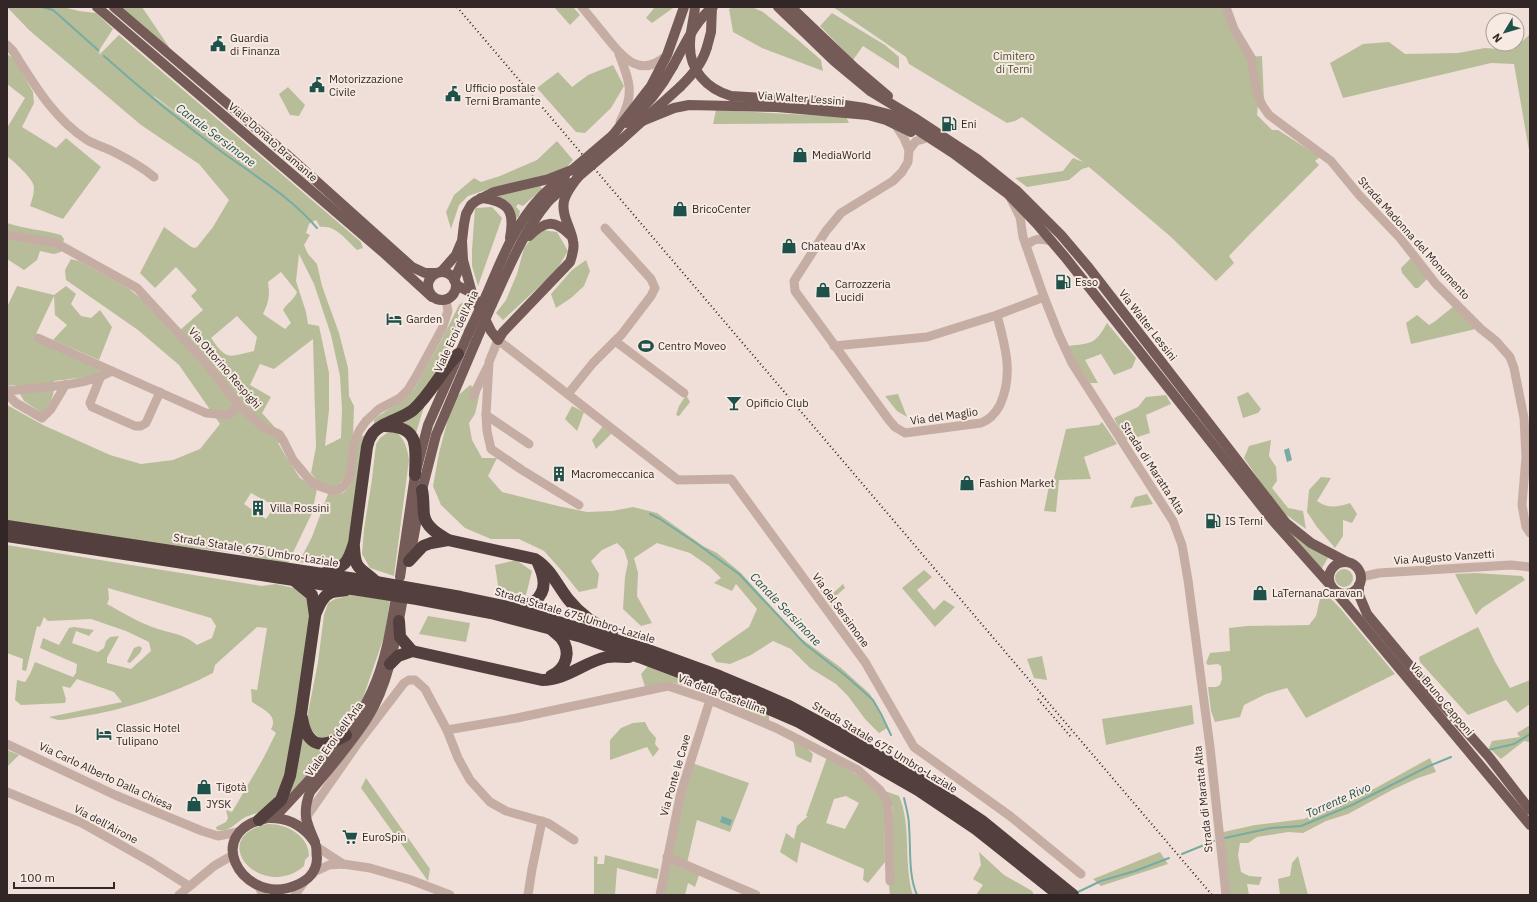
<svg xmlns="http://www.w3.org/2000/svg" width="1537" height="902" font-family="'IBM Plex Sans',sans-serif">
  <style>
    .green { fill: #b8bd99; fill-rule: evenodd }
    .water { fill: #78aba3 }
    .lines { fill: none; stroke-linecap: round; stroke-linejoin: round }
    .stream { stroke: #78aba3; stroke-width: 2 }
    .minor { stroke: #c6ada4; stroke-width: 9 }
    .major { stroke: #745b57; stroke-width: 10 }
    .highway { stroke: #533f3d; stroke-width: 12 }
    .rail { stroke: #322726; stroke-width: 2; stroke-dasharray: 1 3; stroke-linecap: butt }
    .major-bridge { stroke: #745b57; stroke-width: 10 }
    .labels { text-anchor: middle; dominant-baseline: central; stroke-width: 4; stroke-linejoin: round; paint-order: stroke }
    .poi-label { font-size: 11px; fill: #322726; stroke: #f7eae3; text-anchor: start }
    .park-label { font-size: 11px; fill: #494f2b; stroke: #f7eae3 }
    .street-label { font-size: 11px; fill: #322726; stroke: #f7eae3 }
    .water-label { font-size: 12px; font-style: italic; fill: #1e514a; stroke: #f7eae3 }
  </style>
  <rect width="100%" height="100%" fill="#efdfd8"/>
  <!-- green -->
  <g class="green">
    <path d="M7,7h56l16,4 17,2 17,16 -13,20 -1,6 20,-20 242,207 2,6 -6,2c-11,-10 -21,-25 -37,-23l-4,-7 -7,4 -3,9 4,2 -6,10 4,9 9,10 5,22 17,47 9,35 1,28 5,10 -1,32h4l8,-3 -18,114 -5,12 -14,6 -29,-5 13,-25 16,-43c13,2 16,0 24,-11l-6,-5 -6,5 -3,4 -16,-2 -10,-12 5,-26 -3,-108 -39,30 -14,-5 -10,21 21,12 -9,16 27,30h-11l10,17 12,18 17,11 -5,24 -24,50 -24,-4 -25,-6 -105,-11 -127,-21v-116l36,20 67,30 31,9 32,-4 27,-11 20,-25 -41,-59 -41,-35 -72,-50 -1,-10 6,-11 8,2 49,27 52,42 23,-20 -12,-14 6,-6 -21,-23 -21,21 -15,-15 24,-46 26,19 4,2 3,-1 16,-20 16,-27 -30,-36 -58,-39 -112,-95zM154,96l60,45 -60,-44zM299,254l15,30 17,51 9,41 2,33 -1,29 -16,8 4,-36v-37l-10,-47 -11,-2 -2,-12 -10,-31zM281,272l16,20c-3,8 -10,11 -14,18l8,13 -6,6 -22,-15c6,-13 7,-18 5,-32zM237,316l20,21 -3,14c-26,6 -27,10 -43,-13zM251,493l24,13 -9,13 -22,-15z"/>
    <polygon points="119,7 142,7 171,50"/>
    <polygon points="554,7 573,7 580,15 570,25"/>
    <polygon points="655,7 672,7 673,8 652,23 646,18"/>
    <polygon points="734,7 752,7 763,12 798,40 821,60 823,71 762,48 733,32 729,9"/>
    <polygon points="833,7 1221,7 1248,57 1262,56 1264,101 1258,103 1257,115 1272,130 1278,130 1320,157 1315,161 1319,165 1251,233 1229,256 1234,263 1216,281 1171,237 1089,167 1082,169 1069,180 1027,187 1015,178 1063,171 1073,158 1083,162 1022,117 1015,121 1007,123 909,64 906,57"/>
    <polygon points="832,13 885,45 899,57 899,69 863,46 853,60 820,26"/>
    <polygon points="1530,34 1530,156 1514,64 1491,63 1343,98 1330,63 1363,44 1389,42 1405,54 1458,53 1485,48 1513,50"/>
    <path d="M7,54l7,5 19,33 1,11 -12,24 34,21 10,-10 35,29 -38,52 -33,-13c2,-6 4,-12 4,-19 -1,-9 -20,-25 -27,-31v-28l18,-30 -18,-14z"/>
    <polygon points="613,65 624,86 611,108 585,133 576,132 537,88 558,72 572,87 588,75"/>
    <polygon points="288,87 305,105 299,116 290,115 279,94"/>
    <polygon points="716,110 846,117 849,123 713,124"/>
    <polygon points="557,141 573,160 564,170 537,180 489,189 468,196 459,205 451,229 446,212 454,195 474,178 481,182 500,176 537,160"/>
    <polygon points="540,185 542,189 523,206 518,204 516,207 520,211 519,216 515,220 502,199 498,196 498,194"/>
    <polygon points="492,207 502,218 478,286 472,266 472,250 475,208"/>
    <path d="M7,223c18,6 36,7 54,12l3,4 -3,13 -7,2 -14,-3 -3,9 -13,10 -17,-11z"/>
    <polygon points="542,230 557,232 568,251 556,271 503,320 496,313 506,300 517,274 524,248 531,239"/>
    <polygon points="1411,258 1428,278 1418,288 1415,288 1402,273 1401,268"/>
    <polygon points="586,260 590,271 584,286 571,298 556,308 551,294 572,270"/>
    <path d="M17,286l37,9 12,-9 10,8 -5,10 10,12 10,2 9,-8 12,17 -13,33 -46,-20 14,-15 -12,-10 -1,-19 -19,40 68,34 -1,2 -17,5 -31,4c1,14 -3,22 -12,32l-18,-12 -9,-16 -8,1v-79z"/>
    <polygon points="463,302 472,307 459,336 433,380 418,402 374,424 374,420 377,417 401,401 414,389 442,339 459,305"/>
    <polygon points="1454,306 1476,329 1411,344 1406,323 1417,315 1429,325 1434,322"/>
    <path d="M1107,323l29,35 -4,10 -18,7 -13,-21 -16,6 13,23h-8l-17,-25 -5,-12c23,-3 27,-1 39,-23z"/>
    <polygon points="470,385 480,392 475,414 469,423 472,440 482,458 497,458 488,476 502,492 558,506 587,512 612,511 633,507 657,513 703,546 717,553 741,573 799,637 840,667 870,694 887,728 879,733 865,719 848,696 836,684 810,668 791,649 773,641 751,655 730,664 716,662 711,654 723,645 749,627 757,609 736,584 732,591 714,583 721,578 710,567 690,553 657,543 634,558 638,573 637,596 652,623 641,626 623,609 625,577 628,562 624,550 617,543 602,550 591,561 599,574 597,588 579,592 562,571 544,551 519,539 491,539 465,528 441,505 433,486 439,453 453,400"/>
    <polygon points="1248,392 1261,409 1258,413 1243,418 1237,397"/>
    <polygon points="898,394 907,417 897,411 885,396"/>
    <polygon points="686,395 690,402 679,416 676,415 679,406"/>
    <polygon points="1166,395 1171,404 1146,415 1150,433 1125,441 1114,418 1138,407 1146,397"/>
    <polygon points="425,404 415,436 411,427 402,422"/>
    <polygon points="572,406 584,412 577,431 565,419"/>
    <polygon points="1102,422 1117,444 1084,457 1091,479 1059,480 1056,512 1044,511 1049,486 1053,482 1066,429 1099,425"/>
    <polygon points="603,426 612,433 596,449 592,440"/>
    <path d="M395,431c10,8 12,17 14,29l-15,116 -24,-8 -8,-14 2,-25 8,-50 4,-35 4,-6 7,-5z"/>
    <polygon points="1271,440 1269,456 1276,467 1277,481 1272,488 1288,508 1303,511 1306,529 1285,514 1261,483 1244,458 1249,446"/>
    <path d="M1321,477l10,1 -14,23c11,8 21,6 33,2l7,11 -5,9 -9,-3v16l-8,12 -18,-21 -10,-15 2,-22z"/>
    <polygon points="1147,494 1153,504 1130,508 1135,497"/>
    <polygon points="1293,533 1328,558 1322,568 1321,569 1292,535"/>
    <path d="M7,545l255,41 14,-2 22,5 9,8 3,7 -1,16 -20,141c-4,20 -10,38 -28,50 -5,3 -12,4 -17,7 -10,6 -14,14 -27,12l-1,-3 10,-5 2,-4 -2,-8 6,2 31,-53 13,-26 -5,-4c8,-14 -9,-20 -19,-27l-1,-13 6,1 10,-62 -10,-1 -42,38 -2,8c-41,21 -88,37 -134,44 -7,1 -15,3 -21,3 -3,-1 -7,-2 -9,-3l73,-15 -8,-10 -37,-13 -7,9 -8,-2 4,13 -1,4 -44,2 -6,-5 2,-20 8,2 5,-8 5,-12 38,15 3,-4 1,-9 -37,-16 3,-10 16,7 10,-17 5,-1 20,3 -5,6 -13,-5 -4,12 26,9 6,-4 2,-7 4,-4 9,-1 -12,22v5l24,6 20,-18 -2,-9 -23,-11 -35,-12 -43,2 -4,-4 -4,10 -3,-1 -11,45 -4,-1 1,-11 -16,-6zM108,588l103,30 5,8 -4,12 -15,7c-14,-12 -29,-12 -45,-18 -16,-6 -30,-15 -45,-23l2,-5z"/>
    <polygon points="516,560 532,571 526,595 499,592 495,565"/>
    <circle cx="1344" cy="578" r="9"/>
    <polygon points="924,570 932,577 917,590 934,610 944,600 955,607 935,627 902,588"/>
    <polygon points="1476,573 1522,576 1525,580 1482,608 1476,615 1455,574"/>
    <polygon points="843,584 845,588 838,594 834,610 819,589 832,594"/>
    <polygon points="1322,590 1340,608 1395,674 1306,718 1287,688 1266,694 1244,705 1240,717 1215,722 1211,711 1208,687 1216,687 1220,685 1222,679 1221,666 1218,664 1208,665 1206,663 1210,653 1230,651 1229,628 1247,626 1309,625 1316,616"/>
    <polygon points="351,595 390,600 385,634 363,698 345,728 335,736 324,739 317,736 309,728 307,718 318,662 324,615 328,603 335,599"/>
    <polygon points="428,616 470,623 466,642 419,634"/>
    <polygon points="1478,627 1495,662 1510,688 1530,680 1530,704 1517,713 1506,700 1468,715 1420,662 1419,657"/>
    <polygon points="139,646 142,648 140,653 130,663 127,662 134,648"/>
    <polygon points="1042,656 1047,680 1034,678 1027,659"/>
    <polygon points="648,666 676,675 769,713 769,723 743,712 738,704 709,692 673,683 646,690 641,674"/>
    <polygon points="1192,705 1194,724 1106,745 1102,719"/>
    <polygon points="645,722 649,730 656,738 655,744 659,749 653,757 647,747 610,760 610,740 621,728 633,723"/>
    <polygon points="1530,725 1530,742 1524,741 1501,759 1489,748 1492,741 1520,737 1517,733"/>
    <path d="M302,734c6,13 14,15 28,15l-42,48z"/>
    <polygon points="793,740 800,742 813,754 811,763 796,756"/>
    <polygon points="7,750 19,755 7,767"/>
    <path d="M827,757l32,19 20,16 5,11 1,59 -17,21 -5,-3 1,-11 -63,-27 -4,21 -17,-11 6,-19 8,6 3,-13 11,-10h-2zM846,796l13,7 -14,26 -19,-6 8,-24z"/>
    <polygon points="1430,758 1436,772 1418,778 1392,790 1348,814 1326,821 1303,833 1288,832 1257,837 1248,843 1240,843 1238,855 1241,872 1249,876 1262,877 1259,885 1247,884 1249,895 1226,895 1219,833 1255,825 1304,819 1372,790"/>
    <polygon points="692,763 749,783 730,832 697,820 687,863 669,855"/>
    <polygon points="366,778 430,869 428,881 361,788"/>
    <path d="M885,791l14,5c13,30 4,67 14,99h-23l-1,-9 4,-4 -1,-60 1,-15z"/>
    <path d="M267,824c18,-1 42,11 42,32l-4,4 -1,6c-41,36 -100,-27 -37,-42z"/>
    <polygon points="979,852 1004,875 1032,891 1034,895 976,895 983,885 973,879 981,865"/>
    <polygon points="1160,852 1168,864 1101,886 1093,879"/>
    <polygon points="605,855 659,869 657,879 617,868 615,895 594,895 594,856 598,857 597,864 604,864"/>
    <polygon points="1298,856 1308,895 1280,895 1278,879 1290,876 1292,863"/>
    <polygon points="670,863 699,875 695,887 688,883 685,895 663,895"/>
  </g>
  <!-- water -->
  <g class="water">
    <polygon points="1289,448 1292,460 1287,462 1284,450"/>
    <polygon points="722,816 732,820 730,826 720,822"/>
  </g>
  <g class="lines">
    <!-- stream -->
    <g class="stream">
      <polyline points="42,7 53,10 98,50"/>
      <path d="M104,56c38,34 77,66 118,96 33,24 69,45 95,76"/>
      <polyline points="650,514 660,519 696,543 739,574 805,644 846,676 873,700 881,714 891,735"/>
      <polyline points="1488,750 1514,744 1530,734"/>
      <path d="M904,798c2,9 5,18 5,28 2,23 -1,48 8,69"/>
      <polyline points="1225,838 1271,828 1301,826 1352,805 1429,766 1451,757"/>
      <polyline points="1182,854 1214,841"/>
      <polyline points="1078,892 1101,881 1135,871 1169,858"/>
    </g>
    <!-- minor -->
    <g class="minor">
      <path d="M582,7c8,10 17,21 26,32 16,20 33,39 58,17"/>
      <polyline points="1226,7 1234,29 1252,59 1252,66 1257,93 1262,105 1269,115 1331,161 1359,195 1400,238 1436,284 1481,329 1496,341 1510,357 1514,368 1524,418 1526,457 1522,505 1526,527 1530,533"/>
      <path d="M7,45l6,6c21,33 41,68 74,89 7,4 16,7 23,10 16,8 31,16 44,27"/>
      <path d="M619,54c11,29 16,39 1,68"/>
      <polyline points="895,124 904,138 909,150"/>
      <path d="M924,139l-8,2 -7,9 -1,12 -6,10 -9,9 -52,32 -15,18 -32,50 1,10 94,129 6,7 10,6 76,-10c9,-3 14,-9 19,-18 14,-31 5,-59 -3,-90"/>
      <polyline points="1011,199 1020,217 1023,237 1044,297 1059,335 1072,363 1173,521 1182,545 1188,580 1210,747 1226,895"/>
      <polyline points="7,235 56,243 137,288 205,362 239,405 263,427 279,434 283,440 293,460 308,478 316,485 333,491 338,490 344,486 348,481 350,475 354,444 359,431 366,421 379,409 400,398 408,390 417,375 442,329 448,311 446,300"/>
      <path d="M1026,246c8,-8 14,-8 25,-5"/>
      <polyline points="38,338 206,413 229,415 239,405"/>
      <polyline points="615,341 684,393"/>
      <polyline points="834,346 927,337 997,315 1044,297"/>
      <polyline points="100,378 90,403 92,407 135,426 141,426 146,423 160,392"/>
      <path d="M7,391c33,-4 76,-4 105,-20"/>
      <polyline points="7,394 16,403 42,418 51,409 66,384"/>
      <polyline points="568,394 593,363 622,334 651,296 655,288 651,279 605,228"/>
      <polyline points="473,396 487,368"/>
      <polyline points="486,415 487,431 491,449 522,470 579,505"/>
      <polyline points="529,444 486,415 489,362 498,340 678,480 731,479 865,662 914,747 1010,816 1081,874"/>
      <polyline points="1361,577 1379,573 1511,565 1530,567"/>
      <polyline points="447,730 517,718 668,686 710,700 776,728 858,770 880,790 888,803 890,881"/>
      <polyline points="7,744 115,795 202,831 218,836 238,832"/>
      <polyline points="7,792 82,823 151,862 189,886"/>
      <polyline points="305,819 358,743 404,683 409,680 415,680 425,689 447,730 458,758 470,780 490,802 506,811 548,823 574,840"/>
      <polyline points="317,847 343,864"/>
      <polyline points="667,857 756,895"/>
      <polyline points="312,873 329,865 343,864 370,868 411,880 450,895"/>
      <polyline points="258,885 263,895"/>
      <polyline points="179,895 214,866 233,855"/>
      <polyline points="295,895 304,882"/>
      <polyline points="528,895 532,869 542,821"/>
      <polyline points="660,895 681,792 710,700"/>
    </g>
    <!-- major -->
    <g class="major">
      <polyline points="97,7 385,254 432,297"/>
      <polyline points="114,7 285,153 412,267 425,273 435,273"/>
      <path d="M695,7c-1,12 -5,25 -5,37 -1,26 17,45 41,52l86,5 48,7 31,8 57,37 55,41 28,29 29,34 209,265 57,64"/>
      <polyline points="778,7 834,61 870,91 913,117 977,159 1017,191 1061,235 1089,268 1286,523 1311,543 1347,562"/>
      <polyline points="791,7 855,68 888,96"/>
      <polyline points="707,47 711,32 712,7"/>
      <polyline points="642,121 674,108 689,105 777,107 868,115 886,120 911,132"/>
      <path d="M627,123c20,-17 34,-35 46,-57"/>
      <polyline points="613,135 651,86 667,55 684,7"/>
      <polyline points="619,142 680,87"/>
      <path d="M481,198c28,3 34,13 29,40"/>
      <path d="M529,236c16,-15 25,-17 41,-1"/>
      <polyline points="463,260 472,293"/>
      <circle cx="442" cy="286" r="14"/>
      <polyline points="441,272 456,255 461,243"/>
      <polyline points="454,280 463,260 462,241 464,224 466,214 471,205 476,201 494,192 549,179 572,170"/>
      <path d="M456,285l16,8 19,38 7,9 5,-8 67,-70c2,-6 5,-14 3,-21 -2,-13 -12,-26 -9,-40 2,-9 9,-17 14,-24"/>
      <path d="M486,296c14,-33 28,-70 53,-97 8,-9 17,-16 26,-23"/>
      <path d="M492,304c16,-34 31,-72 55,-101 6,-7 16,-14 24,-20"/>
      <polyline points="410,558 422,490 436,435 476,341"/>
      <circle cx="1345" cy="578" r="16"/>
      <polyline points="400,577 415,475 428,425 469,332"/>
      <polyline points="1359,585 1359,595 1367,614 1435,696 1489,757 1530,810"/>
      <polyline points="1334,590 1530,825"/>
      <path d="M267,818c17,-1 31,4 43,18 2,3 5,5 6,10 1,4 0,8 1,12 0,17 -14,26 -29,30 -47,12 -86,-56 -21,-70z"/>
      <path d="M274,818c36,-39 76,-78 98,-127 13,-28 18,-58 23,-88"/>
      <path d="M315,842c-9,-20 -13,-29 -5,-50 19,-23 42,-49 58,-75 21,-34 27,-75 34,-114"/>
    </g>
    <!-- highway -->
    <g class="highway">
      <path d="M384,426c36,0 32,20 31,49"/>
      <path d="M422,490c2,9 1,17 2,25 2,12 14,19 24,25"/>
      <polyline points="7,526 376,582 461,597 513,608 645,649 719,676 755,691 789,706 845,736 921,780 982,821 1073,895"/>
      <polyline points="7,536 417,599 491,613 582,637 639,657 713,685 799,722 918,790 976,829 1059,895"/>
      <path d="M354,547c1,24 6,20 21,34"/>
      <path d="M409,561l14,-15 8,-3 17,-3 87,19c16,10 22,26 33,40 12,15 27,26 44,33"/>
      <path d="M325,573c20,-6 23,-10 29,-30l13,-96c1,-5 3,-10 6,-14 9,-11 29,-14 40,-23 18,-16 28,-39 45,-56"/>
      <path d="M513,608c7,-2 17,-3 22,-7 13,-11 9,-25 3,-38"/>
      <path d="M315,615c4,-9 7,-19 17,-23 5,-1 9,-1 14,-2"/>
      <polyline points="399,621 400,637 412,651"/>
      <path d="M551,629c3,3 7,6 10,9 11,14 5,31 -10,38"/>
      <path d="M390,664l8,-8 14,-5 130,29c24,0 42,-18 65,-23 7,-1 15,0 22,0"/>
      <path d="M302,718c5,30 21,31 44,17"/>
      <polyline points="259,820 281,800 290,776 301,714 315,616 312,595 295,581"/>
    </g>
    <!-- rail -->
    <g class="rail">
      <polyline points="457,7 1212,895"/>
      <polyline points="1038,699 1071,737"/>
    </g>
    <!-- major-bridge -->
    <g class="major-bridge">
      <path d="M673,66c11,-20 22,-45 40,-59"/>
      <path d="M680,87c12,-12 22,-23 27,-40"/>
      <polyline points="572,170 613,135"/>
      <polyline points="578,177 619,142"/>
      <polyline points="469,332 486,296"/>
      <polyline points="476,341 492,304"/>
    </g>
  </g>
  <!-- icons -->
  <defs>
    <symbol id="civic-bare" viewBox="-9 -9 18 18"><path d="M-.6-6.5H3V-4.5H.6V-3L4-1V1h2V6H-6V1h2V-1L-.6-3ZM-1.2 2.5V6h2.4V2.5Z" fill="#1e514a" stroke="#f7eae3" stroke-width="2.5" paint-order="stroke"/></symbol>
    <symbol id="fuel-bare" viewBox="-9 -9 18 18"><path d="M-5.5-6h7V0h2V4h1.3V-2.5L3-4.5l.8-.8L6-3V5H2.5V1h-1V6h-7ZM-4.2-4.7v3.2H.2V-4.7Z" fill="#1e514a" stroke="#f7eae3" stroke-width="2.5" paint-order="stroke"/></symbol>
    <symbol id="shop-bare" viewBox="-9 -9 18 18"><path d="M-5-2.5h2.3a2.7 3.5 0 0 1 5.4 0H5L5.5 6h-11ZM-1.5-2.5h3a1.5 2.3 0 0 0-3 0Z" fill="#1e514a" stroke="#f7eae3" stroke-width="2.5" paint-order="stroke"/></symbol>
    <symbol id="hotel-bare" viewBox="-9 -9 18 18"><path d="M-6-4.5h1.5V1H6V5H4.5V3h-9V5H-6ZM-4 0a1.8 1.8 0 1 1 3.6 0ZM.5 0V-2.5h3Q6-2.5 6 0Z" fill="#1e514a" stroke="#f7eae3" stroke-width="2.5" paint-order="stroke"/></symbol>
    <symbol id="stadium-bare" viewBox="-9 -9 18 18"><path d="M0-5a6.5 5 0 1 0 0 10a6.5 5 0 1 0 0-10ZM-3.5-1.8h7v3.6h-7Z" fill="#1e514a" stroke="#f7eae3" stroke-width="2.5" paint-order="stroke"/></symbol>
    <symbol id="bar-bare" viewBox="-9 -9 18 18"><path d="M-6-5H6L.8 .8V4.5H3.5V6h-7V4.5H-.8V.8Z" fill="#1e514a" stroke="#f7eae3" stroke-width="2.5" paint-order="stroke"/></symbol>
    <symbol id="building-bare" viewBox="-9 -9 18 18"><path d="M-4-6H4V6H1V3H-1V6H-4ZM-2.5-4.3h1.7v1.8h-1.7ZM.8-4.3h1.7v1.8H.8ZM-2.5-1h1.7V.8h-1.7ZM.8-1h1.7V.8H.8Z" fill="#1e514a" stroke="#f7eae3" stroke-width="2.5" paint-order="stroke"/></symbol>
    <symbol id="supermarket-bare" viewBox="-9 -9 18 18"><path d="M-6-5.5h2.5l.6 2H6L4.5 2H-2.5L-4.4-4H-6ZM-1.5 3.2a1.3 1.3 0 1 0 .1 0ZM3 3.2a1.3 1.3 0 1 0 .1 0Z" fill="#1e514a" stroke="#f7eae3" stroke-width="2.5" paint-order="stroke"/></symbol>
  </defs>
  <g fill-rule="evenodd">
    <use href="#civic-bare" x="207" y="33" width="22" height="22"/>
    <use href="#civic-bare" x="306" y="74" width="22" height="22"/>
    <use href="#civic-bare" x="442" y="83" width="22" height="22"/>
    <use href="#fuel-bare" x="938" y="113" width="22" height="22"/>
    <use href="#shop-bare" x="789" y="144" width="22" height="22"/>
    <use href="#shop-bare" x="669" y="198" width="22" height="22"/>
    <use href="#shop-bare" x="778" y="235" width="22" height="22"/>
    <use href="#fuel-bare" x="1052" y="271" width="22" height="22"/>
    <use href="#shop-bare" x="812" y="279" width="22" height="22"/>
    <use href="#hotel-bare" x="383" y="308" width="22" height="22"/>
    <use href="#stadium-bare" x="635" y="335" width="22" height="22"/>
    <use href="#bar-bare" x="723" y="392" width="22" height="22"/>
    <use href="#building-bare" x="548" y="463" width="22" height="22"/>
    <use href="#shop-bare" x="956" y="472" width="22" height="22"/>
    <use href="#building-bare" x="247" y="497" width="22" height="22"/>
    <use href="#fuel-bare" x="1202" y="510" width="22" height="22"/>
    <use href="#shop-bare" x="1249" y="582" width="22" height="22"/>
    <use href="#hotel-bare" x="93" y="723" width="22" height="22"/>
    <use href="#shop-bare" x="193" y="776" width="22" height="22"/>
    <use href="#shop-bare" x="183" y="793" width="22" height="22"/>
    <use href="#supermarket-bare" x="339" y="826" width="22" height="22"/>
  </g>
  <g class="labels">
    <!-- poi labels -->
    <g class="poi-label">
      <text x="230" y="38">Guardia<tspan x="230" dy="13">di Finanza</tspan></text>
      <text x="329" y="79">Motorizzazione<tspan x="329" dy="13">Civile</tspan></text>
      <text x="465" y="88">Ufficio postale<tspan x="465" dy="13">Terni Bramante</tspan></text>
      <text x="961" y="124">Eni</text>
      <text x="812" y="155">MediaWorld</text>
      <text x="692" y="209">BricoCenter</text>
      <text x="801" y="246">Chateau d'Ax</text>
      <text x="1075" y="282">Esso</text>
      <text x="835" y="284">Carrozzeria<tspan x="835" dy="13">Lucidi</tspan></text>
      <text x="406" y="319">Garden</text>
      <text x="658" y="346">Centro Moveo</text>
      <text x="746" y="403">Opificio Club</text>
      <text x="571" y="474">Macromeccanica</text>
      <text x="979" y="483">Fashion Market</text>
      <text x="270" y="508">Villa Rossini</text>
      <text x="1225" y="521">IS Terni</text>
      <text x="1272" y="593">LaTernanaCaravan</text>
      <text x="116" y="728">Classic Hotel<tspan x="116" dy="13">Tulipano</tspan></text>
      <text x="216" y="787">Tigotà</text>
      <text x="206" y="804">JYSK</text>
      <text x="362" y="837">EuroSpin</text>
    </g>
    <!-- park labels -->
    <g class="park-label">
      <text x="1014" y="56">Cimitero<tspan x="1014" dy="13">di Terni</tspan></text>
    </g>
    <!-- street labels -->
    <g class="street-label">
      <text transform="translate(801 98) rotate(4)">Via Walter Lessini</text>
      <text transform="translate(273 142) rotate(41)">Viale Donato Bramante</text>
      <text transform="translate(1414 238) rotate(48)">Strada Madonna del Monumento</text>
      <text transform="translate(1148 325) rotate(52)">Via Walter Lessini</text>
      <text transform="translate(456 331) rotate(-65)">Viale Eroi dell'Aria</text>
      <text transform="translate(225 368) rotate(49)">Via Ottorino Respighi</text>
      <text transform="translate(944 416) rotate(-8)">Via del Maglio</text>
      <text transform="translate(1153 468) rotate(57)">Strada di Maratta Alta</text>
      <text transform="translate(256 550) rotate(9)">Strada Statale 675 Umbro-Laziale</text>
      <text transform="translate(1444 557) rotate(-4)">Via Augusto Vanzetti</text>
      <text transform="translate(841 610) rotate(54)">Via del Sersimone</text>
      <text transform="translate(575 615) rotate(17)">Strada Statale 675 Umbro-Laziale</text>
      <text transform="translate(722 694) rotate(21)">Via della Castellina</text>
      <text transform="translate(1442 699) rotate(50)">Via Bruno Capponi</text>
      <text transform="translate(334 739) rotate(-54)">Viale Eroi dell'Aria</text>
      <text transform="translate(885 747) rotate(31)">Strada Statale 675 Umbro-Laziale</text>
      <text transform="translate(675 775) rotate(-74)">Via Ponte le Cave</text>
      <text transform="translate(106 776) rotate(25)">Via Carlo Alberto Dalla Chiesa</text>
      <text transform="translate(1203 799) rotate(-96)">Strada di Maratta Alta</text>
      <text transform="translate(106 824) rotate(28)">Via dell'Airone</text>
    </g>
    <!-- water labels -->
    <g class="water-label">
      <text transform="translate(216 135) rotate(37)">Canale Sersimone</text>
      <text transform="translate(786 609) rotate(46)">Canale Sersimone</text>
      <text transform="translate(1338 800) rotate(-24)">Torrente Rivo</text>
    </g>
  </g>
  <!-- border -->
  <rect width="1537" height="902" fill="none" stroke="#322726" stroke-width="16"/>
  <!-- north arrow -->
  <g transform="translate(1505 32) rotate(232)"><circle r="19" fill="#f7eae3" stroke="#a89c97"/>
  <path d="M0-3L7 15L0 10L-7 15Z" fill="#1e514a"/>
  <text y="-6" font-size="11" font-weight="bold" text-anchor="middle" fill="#322726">N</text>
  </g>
  <!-- scale -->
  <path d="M14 882v6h100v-6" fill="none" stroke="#322726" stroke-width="2"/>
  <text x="20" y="882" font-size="12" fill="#322726" stroke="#f7eae3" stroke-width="3" paint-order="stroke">100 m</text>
</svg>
